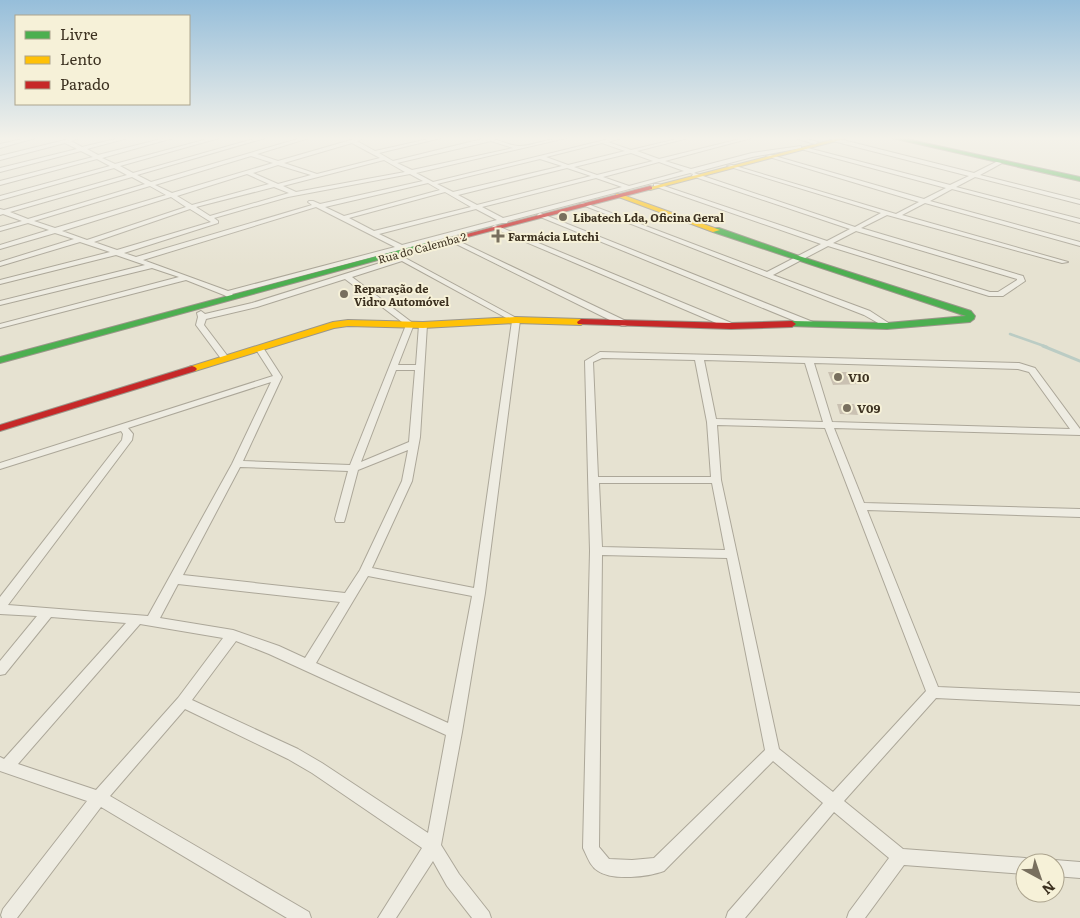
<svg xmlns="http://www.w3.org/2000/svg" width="1080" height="918" font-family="Literata,serif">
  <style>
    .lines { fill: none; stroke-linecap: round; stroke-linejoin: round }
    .stream-far1 { stroke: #bbccc4; stroke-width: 2.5 }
    .stream { stroke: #bbccc4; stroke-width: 3 }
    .building { fill: #cac1b2 }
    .street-casing { stroke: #aca799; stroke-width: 2 }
    .fast-casing { stroke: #9b968a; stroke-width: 2 }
    .slow-casing { stroke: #9b968a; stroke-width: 2 }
    .jam-casing { stroke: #9b968a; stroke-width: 2 }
    .street { fill: #eeece2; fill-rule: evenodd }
    .fast { fill: #4caf50; fill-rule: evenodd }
    .slow { fill: #ffc107; fill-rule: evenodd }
    .jam { fill: #c62828; fill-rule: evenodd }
    .poi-dot { fill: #786f5e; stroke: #f6f1d8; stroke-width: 2 }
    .labels { text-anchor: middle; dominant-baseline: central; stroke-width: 4; stroke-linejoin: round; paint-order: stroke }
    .far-poi-label { font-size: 11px; font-weight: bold; fill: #3c3120; stroke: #f6f1d8; text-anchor: start }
    .far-street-label { font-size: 11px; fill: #3c3120; stroke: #f6f1d8 }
    .poi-label { font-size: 12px; font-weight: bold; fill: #3c3120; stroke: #f6f1d8; text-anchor: start }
  </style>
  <rect width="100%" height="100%" fill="#e6e2d1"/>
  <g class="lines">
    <!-- stream-far1 -->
    <polyline class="stream-far1" points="1010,334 1047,347"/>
    <!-- stream -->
    <polyline class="stream" points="1043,346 1080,361"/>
  </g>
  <!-- building -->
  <g class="building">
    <polygon points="828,372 867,372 871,381 860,381 862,384 833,385"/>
    <polygon points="837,404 854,404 858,415 840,414"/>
  </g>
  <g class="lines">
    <defs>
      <g id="street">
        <polygon points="27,138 35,138 0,148 0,144"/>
        <path d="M73,138h7l-9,3 11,6 38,-9h8l-41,11 11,6 67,-17h8l-71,20 13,6 96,-26h8l-99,28 13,7 124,-35h8l-128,37 14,7 150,-44h8l-52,16 21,7 80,-23h6l-7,3 18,10 58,-13h8l-62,15 14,8 93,-23c12,0 24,9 35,8 15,-1 30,-9 45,-8l-150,35 17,9 180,-44h8l-13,4 23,8 50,-12h7l-51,13 22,8 85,-21h7l-86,23 26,8 61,-16 49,-7v2l-49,9 -56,15 -2,1 161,54 26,-14 -154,-47 5,-1 164,49 23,-12 -153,-46 5,-1 153,44 22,-11 -145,-39 3,-2 146,38 19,-9 -136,-35 -1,-1 3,-2 139,35 24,-12h4v2l-22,12 100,25v4l-105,-27 -19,10 124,32v4l-128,-34 -22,12 150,41v4l-155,-43 -23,12 166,47 -6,1 -175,-48 -26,13 162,48 2,5 -22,15h-14l-161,-50 -55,29 97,36 20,13v4h-3l-23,-13 -284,-111 5,-1 182,69 54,-28 -167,-58v-2h4l169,57 23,-12 -158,-53 1,-2 -3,-1 -182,48 -1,2h-5l-270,71 3,3 -4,2 -7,-4 -38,-15 -186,48v-4l179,-47 -27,-9 -152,37v-4l145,-36 -29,-10 -116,29v-4l110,-28 -30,-10 -80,24v-4l74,-23 -19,-6 -55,16v-4l49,-15 -21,-7 -28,8v-4l22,-6 -19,-7 -3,1v-6l4,1 123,-35 -13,-7 -114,32v-4l110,-30 -13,-7 -97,26v-4l93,-24 -12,-6 -81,21v-4l77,-19 -12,-6 -65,17v-4zM491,141l22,7 -101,22 -15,-7zM352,143l28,15 -63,16 -33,-11zM602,143l23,8 -57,14 -22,-8zM631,153l22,8 -56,14 -23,-8zM251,156l22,7 -101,30 -17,-8zM540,159l22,7 -109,26 -16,-8zM384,160l21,12 -109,20 -13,-6zM659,162l25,9 -55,15 -26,-9zM278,165l33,10 -33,9 -25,-11zM567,168l24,8 -114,29 -19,-10zM247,174l22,10 -77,21 -15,-9zM410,174l13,7 -103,23 -7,-3h-4l-1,1 4,3 -176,52 -12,-4 94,-30v-2l-4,-3 74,-21zM132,177l13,7 -117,35 -18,-7zM596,178l26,9 -119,31 -21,-11zM428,183l12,7 -96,26 -19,-9zM150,186l16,9 -111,33 -21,-7zM274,187l15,6 -79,23 -14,-9zM445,192l26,15 -97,24 -25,-13zM171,197l15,10 -99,33 -25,-9zM316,207l79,40 -167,44 -85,-31zM190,209l21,13 -94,28 -23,-8zM476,209l21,11 -95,25 -23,-11zM856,231l161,48v1l-19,12h-8l-157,-49z"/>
        <polygon points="795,138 803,138 818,142 815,144"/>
        <polygon points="540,213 813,322 814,324 810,326 807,326 538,216 537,215"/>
        <polygon points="495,225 734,324 735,326 734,328 728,328 493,228 492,227"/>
        <polygon points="450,237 628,322 629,324 625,326 622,326 448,240 448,238"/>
        <path d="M394,252l126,68 -35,273 -23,139 -21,113 18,29 30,38 2,6h-19l-25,-32 -14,-25 -37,57h-18l44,-70 -110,-75 -24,-14 -103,-50 -75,87 199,116 2,6h-24l-186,-111 -84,111h-15l-1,-3 2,-6 84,-108 -87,-30v-14l4,2 122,-136 -75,-6 -46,57 -5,1v-14l37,-45 -37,-2v-17l122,-157 1,-6 -2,-3 -121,38v-6l273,-87 -18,-28 4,-2h3l20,31 -39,84 107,4 56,-140 -61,-46 -88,28 -51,12 -2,6 25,33 -4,3 -3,-1 -26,-35 2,-8 -1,-4 4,-2 4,3 47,-11 144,-45 -5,-4zM402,261l110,60 -38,267 -102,-20 40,-87 8,-44 7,-112 -4,-2 -4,2 -3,40h-18l16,-41 -62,-47zM396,370h19l-6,72 -48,20zM271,382l-39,82 -84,152 -140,-11 124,-165 1,-6 -5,-6zM408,450l-6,31 -42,89 -15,23 -162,-18 57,-108 108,4 -13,48 1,3h8l1,-3 13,-49zM368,576l104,20 -24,127 -132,-60zM178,584l162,18 -35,56 -26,-12 -46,-16 -73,-12zM140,624l83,14 -45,60 -82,92 -78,-26zM236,641l33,13 177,81 -18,98 -106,-70 -24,-14 -106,-49z"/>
        <path d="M600,352l419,11 16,5 45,61v6l-246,-7 30,75 216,6v8l-213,-7 71,177 142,6v12l-144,-7 -92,103 59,48 122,9 6,2 1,3h-7v11l-121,-9 -39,53h-18l2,-6 40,-54 -55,-46 -89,106h-19l2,-6 95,-109 -50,-42 -109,110c-16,6 -52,10 -66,0 -8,-5 -11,-15 -15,-23l7,-297 -5,-190zM602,358l93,2 12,62 4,55h-113l-5,-115zM704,360l101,3 18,59 -107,-3zM814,363l204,6 11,3 41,57 -238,-7zM717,425l108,3 101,263 -93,101 -54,-43 -58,-269zM599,483h113l13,67 -123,-3zM602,555l125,3 38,192 -111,108 -22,2 -23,-1 -10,-12z"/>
        <polygon points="1055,860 1080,862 1080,878 1055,876 1055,863 1049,863"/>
      </g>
      <g id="fast">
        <polygon points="892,138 902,138 1080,177 1080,181"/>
        <polygon points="713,228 719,228 802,257 971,311 975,316 974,319 970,322 887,329 789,326 789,322 792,321 887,323 966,316 713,232"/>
        <polygon points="426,243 433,245 0,363 0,357"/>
      </g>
      <g id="slow">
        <polygon points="839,138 848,138 650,190 647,188"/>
        <polygon points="616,194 620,194 720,230 713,232 616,196"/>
        <polygon points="516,317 581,319 585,322 581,325 516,323 423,328 348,326 334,328 195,371 189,371 187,369 189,367 333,322 348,320 423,322"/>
      </g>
      <g id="jam">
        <polygon points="650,186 652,187 652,189 429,247 425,245"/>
        <polygon points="581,319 731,323 792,321 796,324 792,327 731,329 578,324 577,322"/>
        <polygon points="192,366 195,367 197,369 195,371 0,431 0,425"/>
      </g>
    </defs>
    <!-- street casing -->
    <use href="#street" class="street-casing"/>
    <!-- fast casing -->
    <use href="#fast" class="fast-casing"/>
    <!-- slow casing -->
    <use href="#slow" class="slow-casing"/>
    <!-- jam casing -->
    <use href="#jam" class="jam-casing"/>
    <!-- street -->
    <use href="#street" class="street"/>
    <!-- fast -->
    <use href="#fast" class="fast"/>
    <!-- slow -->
    <use href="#slow" class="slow"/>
    <!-- jam -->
    <use href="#jam" class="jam"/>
  </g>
  <!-- sky -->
  <linearGradient id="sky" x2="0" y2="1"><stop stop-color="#96beda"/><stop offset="0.52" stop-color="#f4f2ea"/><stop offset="1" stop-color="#f4f2ea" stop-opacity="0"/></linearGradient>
  <rect width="1080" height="266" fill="url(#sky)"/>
  <!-- markers -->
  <g class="poi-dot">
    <circle cx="563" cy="217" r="5"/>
    <path d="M495.5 228.5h5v5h5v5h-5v5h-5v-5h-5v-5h5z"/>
    <circle cx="344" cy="294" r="5"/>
    <circle cx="838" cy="377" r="5"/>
    <circle cx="847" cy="408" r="5"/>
  </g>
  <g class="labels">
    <!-- far-poi labels -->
    <g class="far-poi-label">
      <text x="573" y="217">Libatech Lda, Oficina Geral</text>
      <text x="508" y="236">Farmácia Lutchi</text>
      <text x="354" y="288">Reparação de<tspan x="354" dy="13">Vidro Automóvel</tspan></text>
    </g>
    <!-- far-street labels -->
    <g class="far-street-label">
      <text transform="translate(422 247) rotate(-15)">Rua do Calemba 2</text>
    </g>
    <!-- poi labels -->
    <g class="poi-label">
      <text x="848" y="377">V10</text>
      <text x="857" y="408">V09</text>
    </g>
  </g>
  <!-- legend -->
  <rect x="15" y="15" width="175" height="90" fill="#f6f1d8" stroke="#aca48e"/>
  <rect x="25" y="31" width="25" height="8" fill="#4caf50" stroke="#aca48e"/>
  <text x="60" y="40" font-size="15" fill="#3c3120">Livre</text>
  <rect x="25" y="56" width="25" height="8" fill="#ffc107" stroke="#aca48e"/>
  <text x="60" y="65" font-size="15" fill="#3c3120">Lento</text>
  <rect x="25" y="81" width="25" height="8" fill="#c62828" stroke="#aca48e"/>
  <text x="60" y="90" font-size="15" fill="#3c3120">Parado</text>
  <!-- north arrow -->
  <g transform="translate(1040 878) rotate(140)"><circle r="24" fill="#f6f1d8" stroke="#aca48e"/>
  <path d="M0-4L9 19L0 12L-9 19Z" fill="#786f5e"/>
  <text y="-8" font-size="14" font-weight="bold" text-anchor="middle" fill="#3c3120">N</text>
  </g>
</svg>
